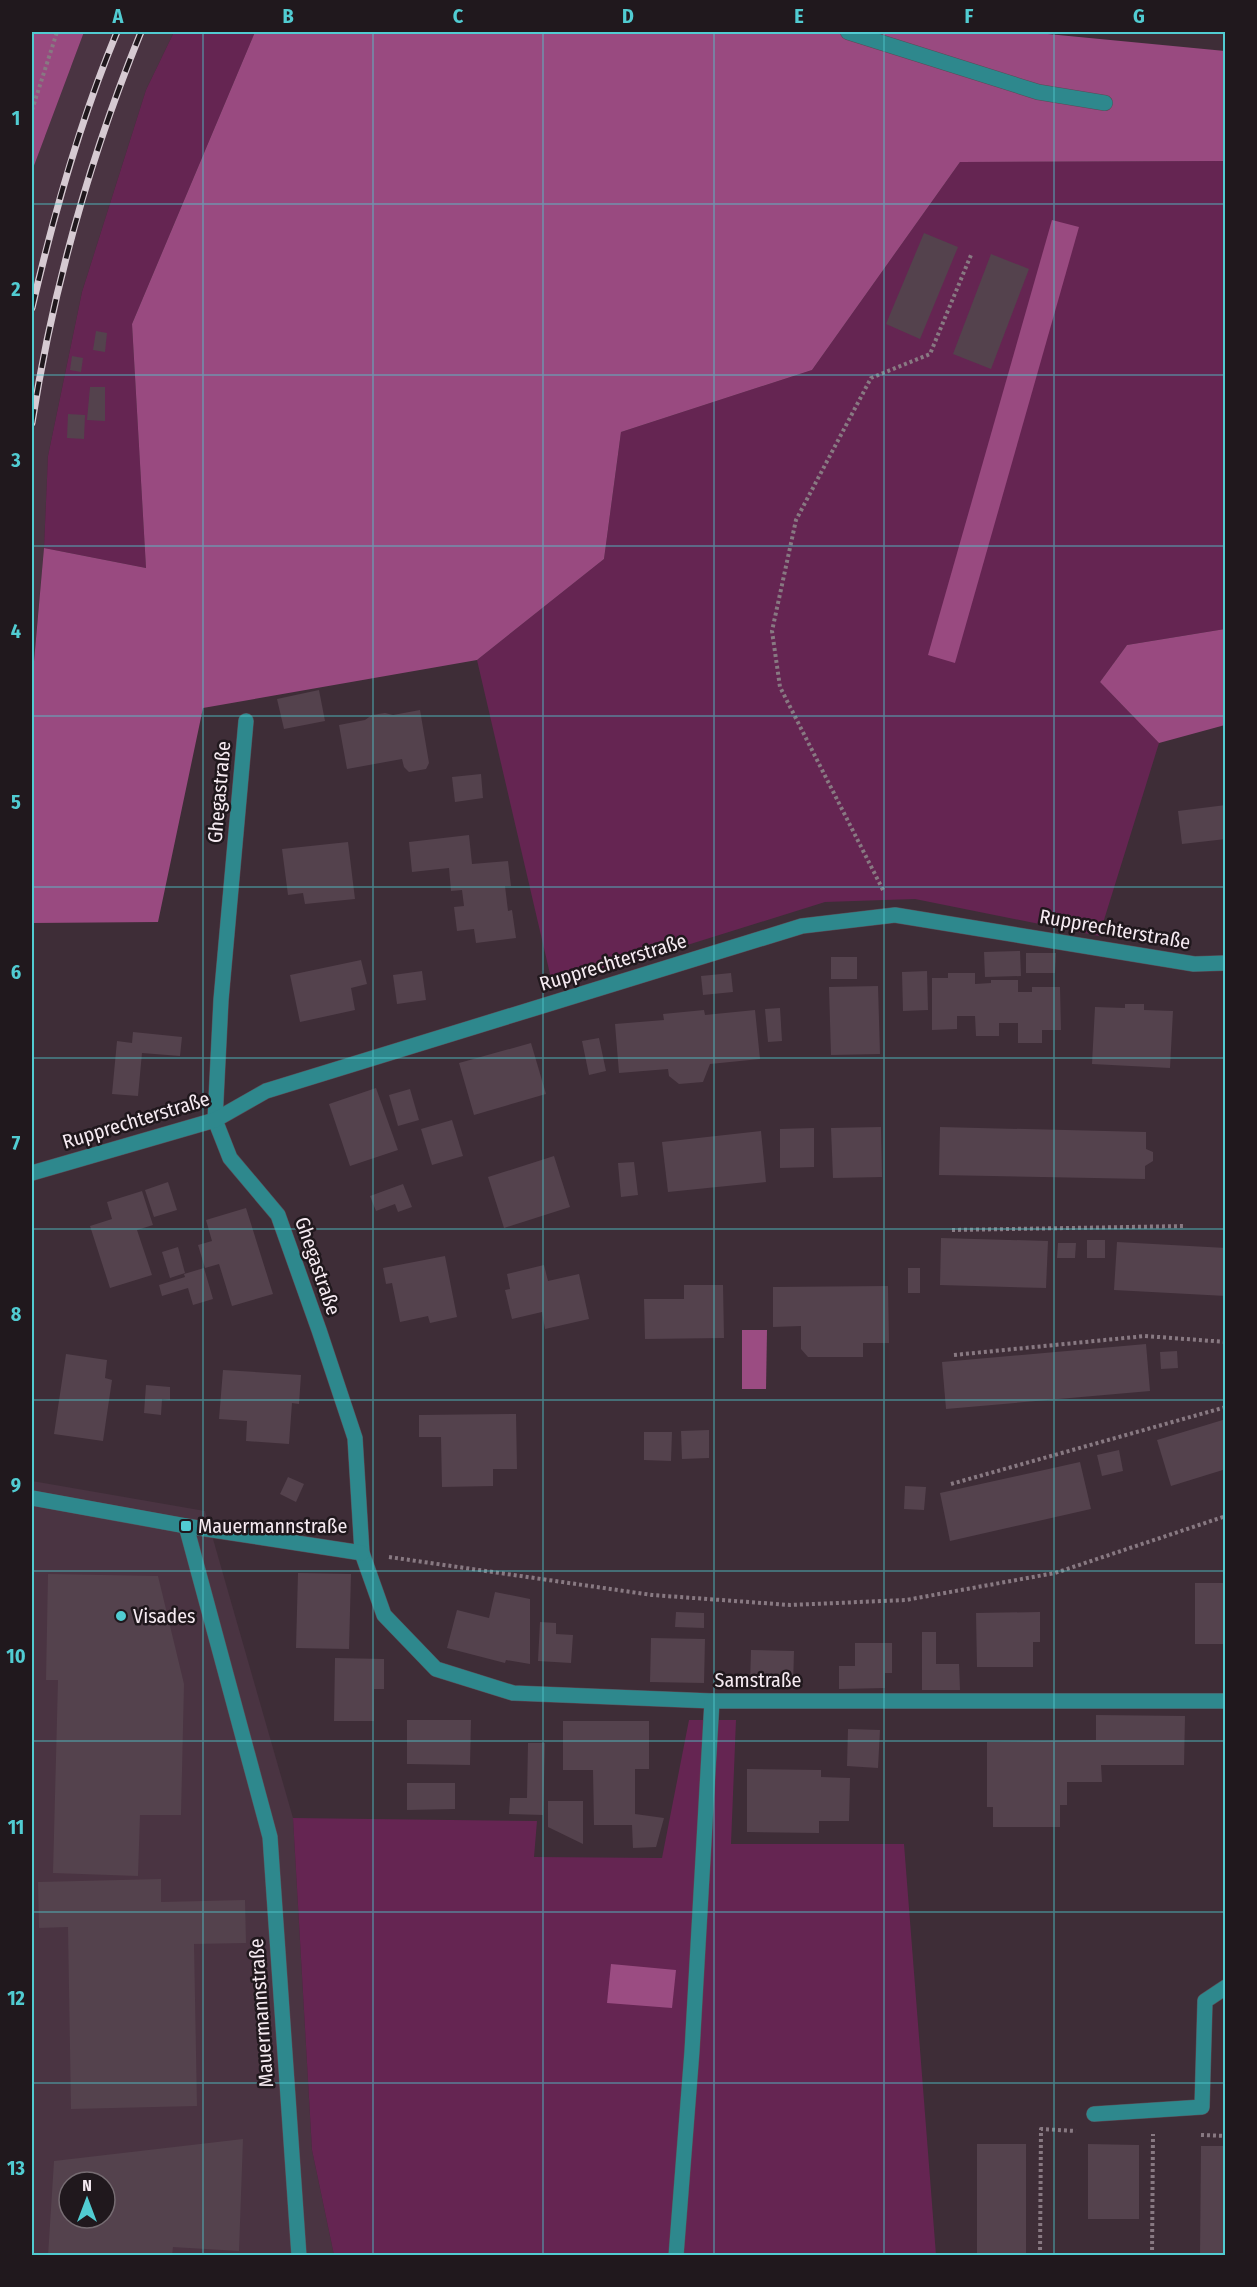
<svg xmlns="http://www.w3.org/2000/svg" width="1257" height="2287" font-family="'Fira Sans Condensed',sans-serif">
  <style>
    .built { fill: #4a3442; fill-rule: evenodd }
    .green { fill: #652552 }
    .forest { fill: #994a80 }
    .water { fill: #9b4c82 }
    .building { fill: #54424d; fill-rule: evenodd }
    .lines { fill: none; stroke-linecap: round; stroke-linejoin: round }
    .minor-casing { stroke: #5b4b55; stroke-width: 16 }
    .path { stroke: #887982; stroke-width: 4; stroke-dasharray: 3 3; stroke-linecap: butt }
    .minor { stroke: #2e888d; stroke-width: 15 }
    .rail-casing { stroke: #d6cad2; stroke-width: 7 }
    .rail { stroke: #20181d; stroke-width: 4.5; stroke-dasharray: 14; stroke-linecap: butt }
    .grid { fill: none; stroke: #51ccd2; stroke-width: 1.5; stroke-opacity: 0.55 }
    .poi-dot { fill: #51ccd2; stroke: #20181d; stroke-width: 2 }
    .labels { text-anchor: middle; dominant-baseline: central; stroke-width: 5; stroke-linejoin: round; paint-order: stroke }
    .street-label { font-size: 20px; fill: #f6ebf2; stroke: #20181d }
    .poi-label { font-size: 20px; fill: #f6ebf2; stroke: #20181d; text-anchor: start }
    .neatline { fill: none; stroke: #51ccd2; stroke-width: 2 }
    .grid-label { font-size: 20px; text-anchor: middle; font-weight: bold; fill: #51ccd2 }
  </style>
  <rect width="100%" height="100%" fill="#3e2d37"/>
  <!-- built -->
  <g class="built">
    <polygon points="84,32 174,32 146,90 82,292 48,456 44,548 32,684 32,171"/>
    <path d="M32,1481l173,30 88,307 19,332 22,105h-302zM69,2182h36v36h-36z"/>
  </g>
  <!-- green -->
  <g class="green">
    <polygon points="174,32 255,32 132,324 146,568 44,548 48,456 82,292 146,90"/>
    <polygon points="1225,161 1225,629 1127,645 1100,682 1159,743 1099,936 915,899 825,902 553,987 477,660 604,559 621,432 812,370 960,162"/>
    <polygon points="689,1720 736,1720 731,1844 904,1844 936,2255 334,2255 312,2150 293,1818 537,1821 534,1857 662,1858"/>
  </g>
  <!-- forest -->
  <g class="forest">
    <polygon points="32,32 84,32 32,171"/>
    <polygon points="255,32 1027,32 1225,51 1225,161 960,162 812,370 621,432 604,559 477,660 203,708 158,922 32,923 32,684 44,548 146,568 132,324"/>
    <polygon points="1052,220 1079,227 955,663 928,655"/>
    <polygon points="1225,629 1225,725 1159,743 1100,682 1127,645"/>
  </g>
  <!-- water -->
  <g class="water">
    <polygon points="742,1330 767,1330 766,1389 742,1389"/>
    <polygon points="611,1964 676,1970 672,2008 607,2003"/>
  </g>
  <!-- building -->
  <g class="building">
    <polygon points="924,233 958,247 920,339 886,324"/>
    <polygon points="991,254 1029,269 991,369 953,354"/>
    <polygon points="96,331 107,333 105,352 93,350"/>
    <polygon points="72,356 83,358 81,372 70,370"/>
    <polygon points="90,387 105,387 105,421 87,420"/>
    <polygon points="68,414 85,415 84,439 67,438"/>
    <polygon points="319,690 325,721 284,729 277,699"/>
    <polygon points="420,710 429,763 426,769 409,772 404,767 402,759 347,769 339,725 365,720 372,715 385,713 393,715"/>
    <polygon points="481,774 483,798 455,802 452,777"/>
    <polygon points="1226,805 1226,839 1182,844 1178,811"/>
    <polygon points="469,835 472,864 508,861 511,886 505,886 508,911 512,910 516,938 476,943 474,929 457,931 454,907 464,906 462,890 451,891 449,868 412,872 409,842"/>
    <polygon points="348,842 355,899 305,904 303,893 288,895 282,849"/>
    <polygon points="1020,951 1021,976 985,977 984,952"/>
    <polygon points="1026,953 1056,953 1055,973 1026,973"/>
    <rect x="831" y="957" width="26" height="22"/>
    <polygon points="361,960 367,984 351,988 355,1010 300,1022 290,975"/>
    <polygon points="422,971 426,1000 397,1004 393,975"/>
    <polygon points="927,971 928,1010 903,1011 902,972"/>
    <polygon points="731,973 733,992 703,995 701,976"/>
    <polygon points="948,973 975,973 975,984 991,983 991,980 1018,980 1018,992 1032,992 1032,987 1060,987 1061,1030 1042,1030 1042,1043 1018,1043 1018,1023 999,1023 999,1036 976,1036 975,1016 957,1016 957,1029 932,1030 932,978 948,978"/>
    <polygon points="878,986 880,1054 831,1055 829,987"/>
    <polygon points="1125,1004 1144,1004 1144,1010 1173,1011 1170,1068 1092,1064 1095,1007 1125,1008"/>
    <polygon points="780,1008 782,1041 768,1042 765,1009"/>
    <polygon points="704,1010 705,1015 755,1010 760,1059 710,1064 703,1082 679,1084 669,1076 668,1069 619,1073 615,1024 664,1020 663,1014"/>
    <polygon points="133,1032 182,1037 180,1056 142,1053 138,1096 112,1094 117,1041 132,1043"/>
    <polygon points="599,1038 606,1071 589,1075 582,1041"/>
    <polygon points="531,1043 546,1094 474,1115 459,1063"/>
    <polygon points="376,1088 398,1150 350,1166 329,1104"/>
    <polygon points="410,1089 419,1120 398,1126 389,1095"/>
    <polygon points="452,1120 463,1156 432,1165 421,1129"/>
    <polygon points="881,1127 882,1177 833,1178 831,1128"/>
    <polygon points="940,1127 1146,1132 1146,1149 1153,1152 1153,1161 1145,1166 1145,1179 939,1175"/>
    <polygon points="814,1128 814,1167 780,1168 780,1129"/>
    <polygon points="761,1131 766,1182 668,1192 662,1142"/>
    <polygon points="554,1156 570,1207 504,1228 488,1177"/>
    <polygon points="634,1162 638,1195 621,1197 618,1163"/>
    <polygon points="168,1182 177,1210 154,1217 145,1190"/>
    <polygon points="403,1184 412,1207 398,1212 395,1204 376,1211 370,1196"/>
    <polygon points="142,1191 153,1225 137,1230 152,1275 110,1288 90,1226 112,1219 107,1202"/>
    <polygon points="246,1208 273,1294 232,1306 219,1264 205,1268 198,1245 212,1241 206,1220"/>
    <polygon points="941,1238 1048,1241 1046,1288 940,1285"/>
    <rect x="1087" y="1240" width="18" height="18"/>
    <polygon points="1117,1242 1226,1248 1226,1296 1114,1290"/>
    <polygon points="1058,1243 1076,1243 1075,1258 1057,1258"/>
    <polygon points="178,1247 185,1273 170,1278 162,1252"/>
    <polygon points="445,1256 457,1317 430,1323 428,1316 400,1322 392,1283 386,1284 383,1268"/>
    <polygon points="544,1265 548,1281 579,1274 589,1319 545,1329 542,1312 512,1319 505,1290 510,1289 507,1274"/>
    <polygon points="204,1268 213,1299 193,1305 188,1288 162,1296 159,1285 185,1277 184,1274"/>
    <rect x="908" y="1268" width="12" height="25"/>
    <polygon points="684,1285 723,1285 724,1338 645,1339 644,1299 684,1299"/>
    <polygon points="888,1286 889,1343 863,1343 863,1357 808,1357 801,1349 801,1326 773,1327 773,1287"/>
    <polygon points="1146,1344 1150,1391 946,1409 942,1362"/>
    <polygon points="1177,1351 1178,1368 1161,1369 1160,1352"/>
    <polygon points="66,1354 107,1360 105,1378 112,1380 103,1441 54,1434"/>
    <polygon points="223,1370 301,1375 299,1404 292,1403 289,1444 246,1441 247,1421 219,1419"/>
    <polygon points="146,1385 170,1387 170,1400 162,1399 161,1415 144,1413"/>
    <polygon points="516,1414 517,1469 493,1469 493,1486 442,1487 441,1437 419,1437 419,1415"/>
    <polygon points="1226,1419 1226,1469 1171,1486 1157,1440"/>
    <polygon points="709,1430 709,1458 682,1459 681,1431"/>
    <polygon points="644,1432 672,1432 671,1461 644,1460"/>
    <polygon points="1119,1450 1123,1471 1102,1476 1097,1455"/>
    <polygon points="1080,1462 1091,1509 950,1541 940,1493"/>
    <polygon points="288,1477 304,1484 296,1502 280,1494"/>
    <polygon points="905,1486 926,1487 924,1510 904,1509"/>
    <polygon points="298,1573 351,1574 349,1649 296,1648"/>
    <polygon points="48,1574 158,1576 184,1684 181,1815 140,1815 138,1876 53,1873 58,1680 46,1680"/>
    <rect x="1195" y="1583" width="31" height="61"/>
    <polygon points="495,1592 530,1599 530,1664 506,1660 505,1663 447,1648 457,1610 489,1618"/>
    <polygon points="676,1612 704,1613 704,1628 675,1627"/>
    <polygon points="1040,1612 1040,1642 1033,1642 1033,1667 977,1667 976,1613"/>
    <polygon points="540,1622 556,1623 556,1634 573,1635 571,1663 538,1661"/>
    <polygon points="922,1632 936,1632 936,1664 959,1664 960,1690 922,1690"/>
    <polygon points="651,1638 705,1639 704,1683 650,1682"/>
    <polygon points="855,1643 892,1643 892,1673 885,1673 885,1688 839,1689 839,1666 855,1666"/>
    <polygon points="751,1650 794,1651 793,1686 750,1684"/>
    <polygon points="335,1658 384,1659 384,1689 374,1689 374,1721 334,1721"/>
    <polygon points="1096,1715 1185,1716 1184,1765 1101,1765 1102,1782 1067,1782 1067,1805 1060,1805 1060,1827 993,1827 993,1807 987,1807 987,1742 1096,1740"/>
    <polygon points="407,1720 471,1720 470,1765 407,1764"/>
    <polygon points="563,1721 649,1721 649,1769 635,1769 635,1814 664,1818 656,1847 633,1848 632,1825 594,1825 593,1770 563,1770"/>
    <polygon points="848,1729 880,1730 878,1768 847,1766"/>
    <polygon points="528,1743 545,1743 543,1815 509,1814 510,1798 527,1798"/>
    <polygon points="747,1769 821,1770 821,1777 850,1778 849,1821 819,1821 819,1833 747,1832"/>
    <polygon points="407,1783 455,1783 455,1809 407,1810"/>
    <polygon points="548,1801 583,1801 583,1844 548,1827"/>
    <polygon points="161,1879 161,1902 245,1900 246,1943 194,1944 197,2106 71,2109 68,1927 39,1928 38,1882"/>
    <path d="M243,2139l-4,112 -66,-4 -1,9h-124l6,-95zM69,2182h36v36h-36z"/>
    <rect x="977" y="2144" width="49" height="112"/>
    <polygon points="1088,2144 1139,2145 1139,2219 1088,2219"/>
    <polygon points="1201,2146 1226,2146 1226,2256 1200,2256"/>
  </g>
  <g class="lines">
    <defs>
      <g id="minor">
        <polyline points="848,32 1038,92 1105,103"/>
        <polyline points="246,721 221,1000 215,1120 230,1158 278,1215 319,1330 355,1438 362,1553 384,1615 436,1669 513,1693 712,1701 1226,1701"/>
        <polyline points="32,1173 215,1120 266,1091 802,926 895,915 1194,964 1226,963"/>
        <polyline points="32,1498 186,1526 362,1553"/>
        <polyline points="186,1526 270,1837 299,2256"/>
        <polyline points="1094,2114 1202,2107 1205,2001 1226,1987"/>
        <polyline points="676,2256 692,2051 712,1701"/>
      </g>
    </defs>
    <!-- minor casing -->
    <use href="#minor" class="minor-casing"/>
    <!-- path -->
    <g class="path">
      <polyline points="32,110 57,32"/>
      <polyline points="883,890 780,687 772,631 796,520 871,378 930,354 971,255"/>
      <polyline points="952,1230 1186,1226"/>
      <polyline points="954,1355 1145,1336 1226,1342"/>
      <polyline points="951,1484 1226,1407"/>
      <polyline points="389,1557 652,1595 790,1605 906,1600 1055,1573 1226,1516"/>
      <polyline points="1201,2135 1226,2136"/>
      <polyline points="1040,2256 1041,2129 1076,2131"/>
      <polyline points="1152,2256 1153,2134"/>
    </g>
    <!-- minor -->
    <use href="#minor" class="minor"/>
    <defs>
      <g id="rail">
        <path d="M32,308c22,-95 48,-187 85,-276"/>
        <path d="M32,423c21,-134 58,-266 109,-391"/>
      </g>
    </defs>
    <!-- rail casing -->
    <use href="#rail" class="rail-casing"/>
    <!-- rail -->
    <use href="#rail" class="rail"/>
  </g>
  <!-- grid -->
  <path class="grid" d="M203,32v2224M373,32v2224M543,32v2224M714,32v2224M884,32v2224M1054,32v2224M32,204h1194M32,375h1194M32,546h1194M32,716h1194M32,887h1194M32,1058h1194M32,1229h1194M32,1400h1194M32,1571h1194M32,1741h1194M32,1912h1194M32,2083h1194"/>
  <!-- markers -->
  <g class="poi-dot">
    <rect x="180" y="1520" width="12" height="12" rx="3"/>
    <circle cx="121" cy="1616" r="6"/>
  </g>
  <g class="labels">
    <!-- street labels -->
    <g class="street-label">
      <text transform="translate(219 792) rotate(-85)">Ghegastraße</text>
      <text transform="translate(1115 929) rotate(10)">Rupprechterstraße</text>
      <text transform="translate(613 962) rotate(-17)">Rupprechterstraße</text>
      <text transform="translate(136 1120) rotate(-17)">Rupprechterstraße</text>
      <text transform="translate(318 1266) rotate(71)">Ghegastraße</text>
      <text x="758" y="1680">Samstraße</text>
      <text transform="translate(261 2013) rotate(-94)">Mauermannstraße</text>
    </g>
    <!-- poi labels -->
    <g class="poi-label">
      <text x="198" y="1526">Mauermannstraße</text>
      <text x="133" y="1616">Visades</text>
    </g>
  </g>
  <!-- border -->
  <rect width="1257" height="2287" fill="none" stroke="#20181d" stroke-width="66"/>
  <!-- north arrow -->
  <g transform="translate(87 2200)"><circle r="28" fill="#20181d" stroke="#766c72" stroke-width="1.5"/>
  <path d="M0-4.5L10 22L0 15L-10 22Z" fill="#51ccd2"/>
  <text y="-9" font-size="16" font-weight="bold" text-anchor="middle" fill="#f6ebf2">N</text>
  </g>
  <rect x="33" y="33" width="1191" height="2221" class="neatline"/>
  <g class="grid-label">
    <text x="118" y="23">A</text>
    <text x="288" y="23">B</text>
    <text x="458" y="23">C</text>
    <text x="628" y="23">D</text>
    <text x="799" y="23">E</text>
    <text x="969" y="23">F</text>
    <text x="1139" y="23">G</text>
    <text x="16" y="125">1</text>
    <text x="16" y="296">2</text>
    <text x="16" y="467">3</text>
    <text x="16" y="638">4</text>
    <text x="16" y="809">5</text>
    <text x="16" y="979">6</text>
    <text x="16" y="1150">7</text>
    <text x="16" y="1321">8</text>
    <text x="16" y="1492">9</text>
    <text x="16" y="1663">10</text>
    <text x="16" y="1834">11</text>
    <text x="16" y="2005">12</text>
    <text x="16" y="2175">13</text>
  </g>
</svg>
